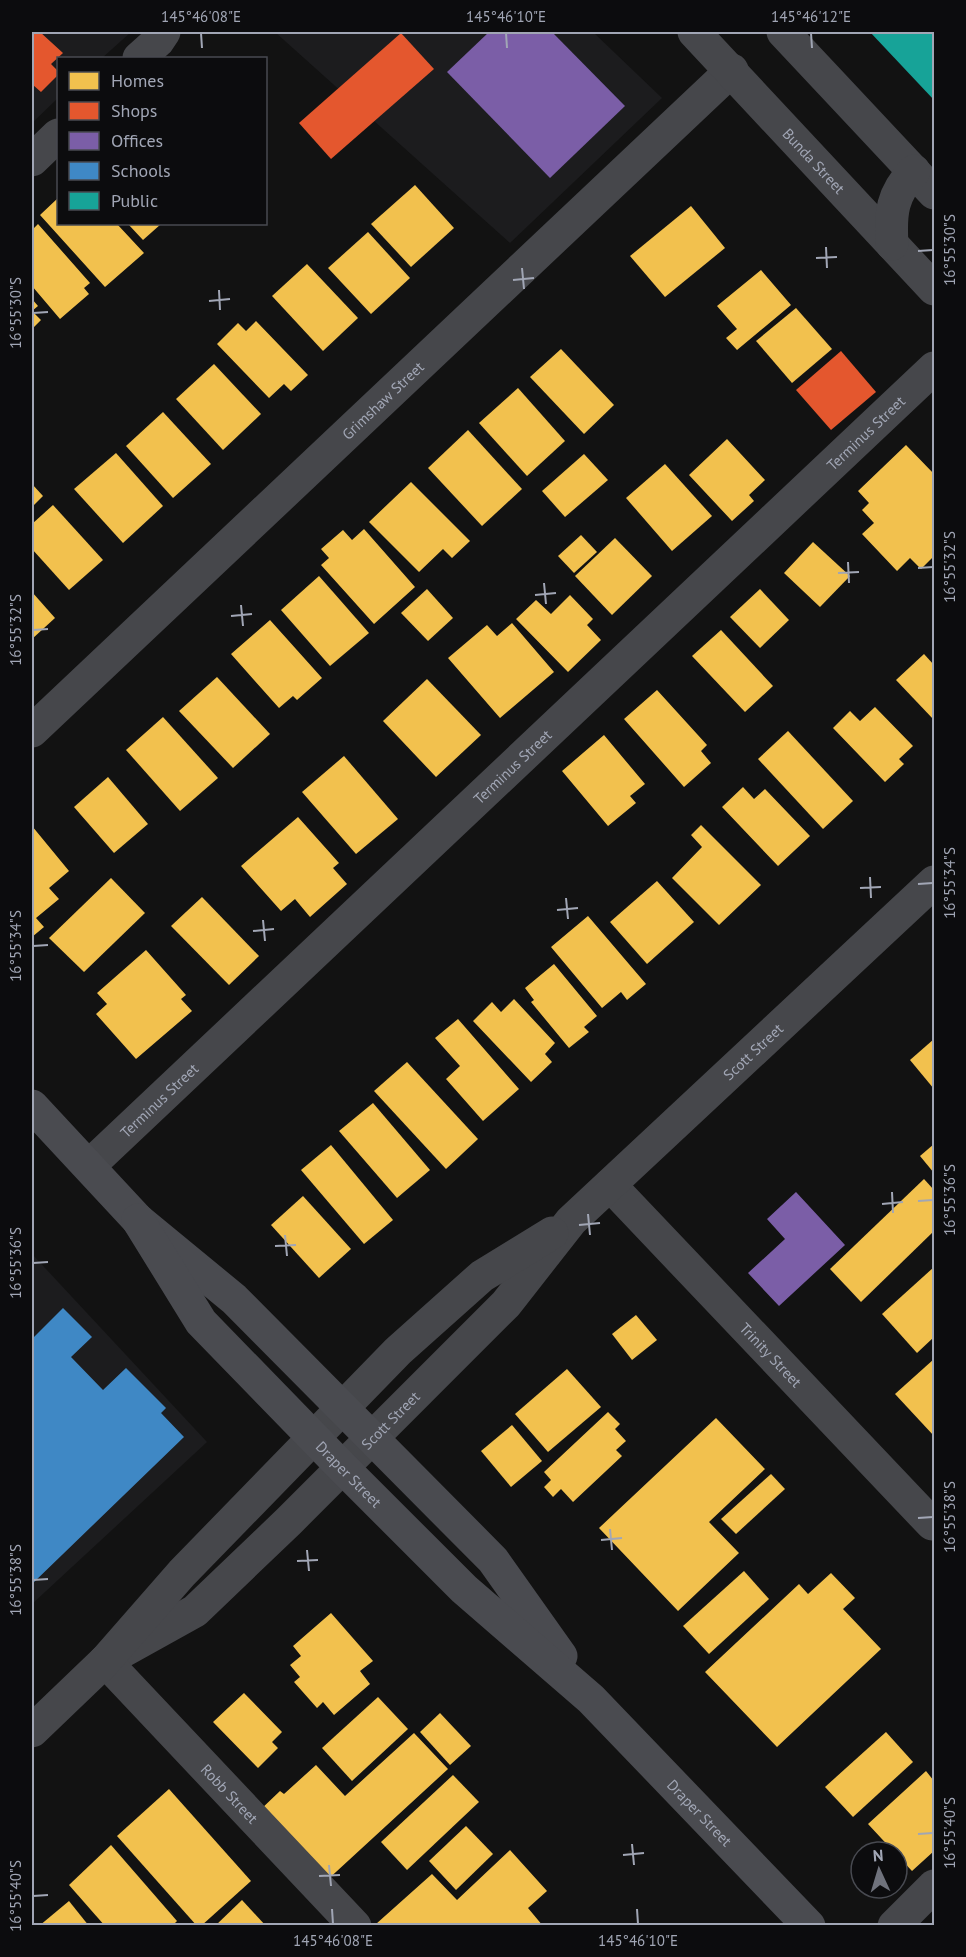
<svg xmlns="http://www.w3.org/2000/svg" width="966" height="1957" font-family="'PT Sans',sans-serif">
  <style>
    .built { fill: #1c1c1e }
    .homes { fill: #f2c14e }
    .shops { fill: #e4572e }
    .offices { fill: #7b5ea7 }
    .schools { fill: #3f88c5 }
    .public { fill: #17a398 }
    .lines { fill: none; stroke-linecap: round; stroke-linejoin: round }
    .minor { stroke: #46474b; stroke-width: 33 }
    .tertiary { stroke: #46474b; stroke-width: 33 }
    .secondary { stroke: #4a4b50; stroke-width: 33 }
    .ticks { fill: none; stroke: #a1a6b5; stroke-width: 2 }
    .labels { text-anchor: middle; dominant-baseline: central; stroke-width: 6; stroke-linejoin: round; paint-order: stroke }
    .street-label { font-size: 15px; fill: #a1a6b5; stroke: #0c0c0e }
    .neatline { fill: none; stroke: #a1a6b5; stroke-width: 2 }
    .ticks-label { font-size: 15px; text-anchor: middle; fill: #a1a6b5 }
  </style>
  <rect width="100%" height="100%" fill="#121212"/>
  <!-- built -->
  <g class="built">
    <polygon points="32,32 131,32 102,58 58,58 58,98 32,123"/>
    <polygon points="275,32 593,32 662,98 510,243"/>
    <polygon points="32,1254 207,1442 32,1604"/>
  </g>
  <!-- homes -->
  <g class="homes">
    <polygon points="415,185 454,228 411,267 371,224"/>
    <polygon points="58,198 58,224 117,224 144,253 105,287 40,215"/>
    <polygon points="691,206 725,248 665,297 630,256"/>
    <polygon points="38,224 90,283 84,288 89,294 60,319 32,286 32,230"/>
    <polygon points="128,224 161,224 143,240"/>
    <polygon points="368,232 410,278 371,314 328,268"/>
    <polygon points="307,264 358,318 323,351 272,296"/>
    <polygon points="761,270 791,305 737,350 726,338 737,329 717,306"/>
    <polygon points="32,299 38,306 32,311 41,320 32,329"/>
    <polygon points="796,308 832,349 792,383 756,341"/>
    <polygon points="256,321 308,375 291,391 284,384 269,398 217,344 238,323 246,331"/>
    <polygon points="561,349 614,405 584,434 530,377"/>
    <polygon points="214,364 261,414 223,450 176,399"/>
    <polygon points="518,388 565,441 527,476 479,423"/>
    <polygon points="163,412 211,464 173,498 126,446"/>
    <polygon points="468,430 522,489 482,526 428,468"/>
    <polygon points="727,439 765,480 749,495 754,501 732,521 689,475"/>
    <polygon points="906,445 934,474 934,556 921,569 910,558 897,571 862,534 874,523 862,510 869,503 858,491"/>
    <polygon points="116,453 163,506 123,543 74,489"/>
    <polygon points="584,454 608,480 565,517 542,491"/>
    <polygon points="665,464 712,516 672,551 626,498"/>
    <polygon points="411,482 470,541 452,558 443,549 419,572 369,522"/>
    <polygon points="32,484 43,496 32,507"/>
    <polygon points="53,505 103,560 69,590 32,549 32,524"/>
    <polygon points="364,529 415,587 374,624 321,565 329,558 321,549 343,530 352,540"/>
    <polygon points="581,535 597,552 574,573 558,556"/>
    <polygon points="615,538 652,576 612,615 575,576"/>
    <polygon points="813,542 850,576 820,607 784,573"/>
    <polygon points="319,576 369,633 330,666 281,610"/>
    <polygon points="427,589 453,618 428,641 401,613"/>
    <polygon points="760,589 789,620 760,648 730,617"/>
    <polygon points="32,592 55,618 32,639"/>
    <polygon points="570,595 593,619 587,625 601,640 568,672 516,619 536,600 551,614"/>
    <polygon points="270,620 322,678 297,700 293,696 279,708 231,654"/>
    <polygon points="512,623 554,672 500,718 448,658 487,625 497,636"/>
    <polygon points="721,630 773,686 745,712 692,656"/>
    <polygon points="924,654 934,665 934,720 896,680"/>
    <polygon points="217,677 270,734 233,768 179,711"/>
    <polygon points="427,679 481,735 436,777 383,721"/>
    <polygon points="657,690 707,745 701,751 711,763 684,787 624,719"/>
    <polygon points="875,707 913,746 899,759 904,764 885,782 833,728 850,711 860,721"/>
    <polygon points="163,717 218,778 180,811 126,750"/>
    <polygon points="788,731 853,801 823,829 758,759"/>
    <polygon points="604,735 645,784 630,796 636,803 608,826 562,771"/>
    <polygon points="344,756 398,819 356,854 302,792"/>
    <polygon points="108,777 148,824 114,853 74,807"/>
    <polygon points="743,787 754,799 765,789 810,836 778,866 722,807"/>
    <polygon points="298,817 339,863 333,868 347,884 310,917 295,899 281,911 241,866"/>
    <polygon points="701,825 761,885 719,925 672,878 702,847 691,835"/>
    <polygon points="32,826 69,871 49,888 59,899 36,918 44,927 32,937"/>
    <polygon points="111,878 145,913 84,972 49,938"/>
    <polygon points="657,881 694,922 647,964 610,922"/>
    <polygon points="202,897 259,956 229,985 171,926"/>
    <polygon points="588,916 646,984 627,1000 621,992 602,1008 551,947"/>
    <polygon points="146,950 186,995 181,999 192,1011 136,1059 96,1014 107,1004 97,993"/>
    <polygon points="554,964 597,1016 584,1027 589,1032 569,1048 531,1002 534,1000 525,988"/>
    <polygon points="514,999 555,1043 545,1054 552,1062 531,1082 473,1021 492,1002 501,1012"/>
    <polygon points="458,1019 519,1089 483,1121 446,1079 460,1066 435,1038"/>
    <polygon points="934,1039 934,1089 910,1060"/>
    <polygon points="407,1062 478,1139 446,1169 374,1091"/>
    <polygon points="373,1103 430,1170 397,1198 339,1131"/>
    <polygon points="934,1144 934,1173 920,1156"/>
    <polygon points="331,1145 393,1220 364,1244 301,1170"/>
    <polygon points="924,1179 934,1190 934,1231 861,1302 830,1269"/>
    <polygon points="303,1196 351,1249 319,1278 271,1225"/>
    <polygon points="934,1267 934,1337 917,1353 882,1314"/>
    <polygon points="636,1315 657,1340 632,1360 612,1334"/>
    <polygon points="934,1359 934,1436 895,1394"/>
    <polygon points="567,1369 601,1407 548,1452 515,1414"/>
    <polygon points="608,1412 620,1424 615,1429 626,1441 616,1450 622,1456 573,1502 561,1489 553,1497 544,1487 551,1480 544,1472"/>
    <polygon points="716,1418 765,1469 709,1522 739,1553 678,1611 599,1528"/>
    <polygon points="512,1425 542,1461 511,1487 481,1451"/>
    <polygon points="771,1474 785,1489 736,1534 721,1519"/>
    <polygon points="744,1571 769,1599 709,1654 683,1626"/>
    <polygon points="831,1573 855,1598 843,1609 881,1649 777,1747 705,1672 799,1584 808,1594"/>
    <polygon points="331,1613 373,1661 360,1671 370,1684 334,1715 323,1702 317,1708 294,1682 300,1677 290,1665 301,1656 293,1646"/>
    <polygon points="244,1693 282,1732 272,1742 278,1748 258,1768 213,1722"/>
    <polygon points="378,1697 408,1729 352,1781 322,1748"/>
    <polygon points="440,1713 471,1746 450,1765 420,1732"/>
    <polygon points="886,1732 913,1762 853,1817 825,1787"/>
    <polygon points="414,1733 448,1769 324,1883 258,1812 280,1791 284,1794 316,1765 345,1796"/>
    <polygon points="926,1771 934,1781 934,1851 912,1871 897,1855 897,1852 894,1852 868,1824"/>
    <polygon points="453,1775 479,1802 407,1870 381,1842"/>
    <polygon points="169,1789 251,1881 201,1926 197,1926 117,1836"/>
    <polygon points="466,1826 493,1854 456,1890 429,1861"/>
    <polygon points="111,1845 177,1921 172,1926 105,1926 69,1885"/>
    <polygon points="510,1850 547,1891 528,1908 543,1926 376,1924 432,1874 457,1900"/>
    <polygon points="242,1900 266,1926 215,1926"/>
    <polygon points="69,1901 89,1926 39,1926"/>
  </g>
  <!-- shops -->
  <g class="shops">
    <polygon points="32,32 40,32 63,53 51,64 58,71 58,75 41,92 33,85 32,86"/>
    <polygon points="401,33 434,69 331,159 299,123"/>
    <polygon points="841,351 876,392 831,430 796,390"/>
  </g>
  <!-- offices -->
  <g class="offices">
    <polygon points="489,32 552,32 625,106 550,178 447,72"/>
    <polygon points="796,1192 845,1245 779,1306 748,1273 785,1239 767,1219"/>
  </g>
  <!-- schools -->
  <polygon class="schools" points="63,1308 92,1337 71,1357 103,1390 126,1368 166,1408 161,1413 184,1437 32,1584 32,1339"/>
  <!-- public -->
  <polygon class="public" points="870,32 934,32 934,100"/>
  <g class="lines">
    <!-- minor -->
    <g class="minor">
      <polyline points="139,58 158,41 164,32"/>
      <polyline points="32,160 58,135"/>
      <path id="s1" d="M32,731l700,-661"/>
      <path id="s2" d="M89,1166l845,-798"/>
      <path id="s3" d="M610,1185l322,339"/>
      <path id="s4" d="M105,1661l90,-50 94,-90 217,-217 65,-83 363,-339"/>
      <path id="s5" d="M105,1661l250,265"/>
      <polyline points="32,1731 105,1661 182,1573 398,1351 482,1276 552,1233"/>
      <polyline points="894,1926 934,1886"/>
    </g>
    <!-- tertiary -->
    <g class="tertiary">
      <path id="s6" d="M694,32l240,257"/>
      <polyline points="783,32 934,193"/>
      <path d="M892,244c-2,-31 0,-50 22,-73"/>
    </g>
    <!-- secondary -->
    <g class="secondary">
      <polyline points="32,1106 138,1220 234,1299 493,1560 561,1656"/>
      <path id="s7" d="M138,1220l63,102 142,146 121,121 127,110 218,227"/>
    </g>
  </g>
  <!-- ticks -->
  <path class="ticks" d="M201,33l1,15M506,33l1,15M811,33l1,15M826,247l1,21M918,251l15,-1M816,258l21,-1M522,268l2,21M513,280l21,-2M219,290l1,20M209,301l21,-2M33,313l15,-1M848,562l1,21M918,568l15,-1M838,573l21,-1M544,583l2,21M535,595l21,-2M241,605l2,21M231,616l21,-2M33,630l15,-1M870,877l1,21M918,884l15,-1M860,888l21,-1M566,898l2,21M557,910l21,-2M263,920l2,21M253,931l21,-2M33,946l15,-1M892,1192l1,21M918,1201l15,-1M882,1204l21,-2M588,1214l2,21M579,1225l21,-2M285,1235l2,21M275,1246l21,-1M33,1263l15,-1M918,1518l15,-1M610,1529l2,21M601,1540l21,-2M307,1550l2,21M297,1561l21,-1M33,1580l15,-1M918,1834l15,-1M632,1844l2,21M623,1855l21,-2M329,1865l2,21M319,1876l21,-1M33,1896l15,-1M332,1909l1,15M637,1909l1,15"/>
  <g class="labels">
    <!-- street labels -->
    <g class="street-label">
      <text stroke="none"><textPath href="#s6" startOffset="176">Bunda Street</textPath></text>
      <text stroke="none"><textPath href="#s1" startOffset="482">Grimshaw Street</textPath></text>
      <text stroke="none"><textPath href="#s2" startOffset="1068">Terminus Street</textPath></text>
      <text stroke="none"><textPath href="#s2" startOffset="582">Terminus Street</textPath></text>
      <text stroke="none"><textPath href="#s4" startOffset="894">Scott Street</textPath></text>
      <text stroke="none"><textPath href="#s2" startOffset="96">Terminus Street</textPath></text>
      <text stroke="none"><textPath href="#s3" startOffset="234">Trinity Street</textPath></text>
      <text stroke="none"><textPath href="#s4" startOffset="376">Scott Street</textPath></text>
      <text stroke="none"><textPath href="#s7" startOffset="332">Draper Street</textPath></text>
      <text stroke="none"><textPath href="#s5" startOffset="182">Robb Street</textPath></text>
      <text stroke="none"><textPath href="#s7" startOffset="820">Draper Street</textPath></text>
    </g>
  </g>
  <!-- border -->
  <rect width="966" height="1957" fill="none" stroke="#0c0c0e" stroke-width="66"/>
  <!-- legend -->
  <rect x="57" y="57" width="210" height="168" fill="#0c0c0e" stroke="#484a51" stroke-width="1.5"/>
  <rect x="69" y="72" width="30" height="18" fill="#f2c14e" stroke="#484a51" stroke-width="1.5"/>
  <text x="111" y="87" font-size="18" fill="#a1a6b5">Homes</text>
  <rect x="69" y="102" width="30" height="18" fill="#e4572e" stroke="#484a51" stroke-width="1.5"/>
  <text x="111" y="117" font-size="18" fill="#a1a6b5">Shops</text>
  <rect x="69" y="132" width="30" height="18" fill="#7b5ea7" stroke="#484a51" stroke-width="1.5"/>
  <text x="111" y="147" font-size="18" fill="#a1a6b5">Offices</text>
  <rect x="69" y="162" width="30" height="18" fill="#3f88c5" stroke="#484a51" stroke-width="1.5"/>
  <text x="111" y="177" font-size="18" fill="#a1a6b5">Schools</text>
  <rect x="69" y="192" width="30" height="18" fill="#17a398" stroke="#484a51" stroke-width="1.5"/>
  <text x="111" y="207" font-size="18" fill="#a1a6b5">Public</text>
  <!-- north arrow -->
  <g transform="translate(879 1870) rotate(356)"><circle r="28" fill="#0c0c0e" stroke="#484a51" stroke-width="1.5"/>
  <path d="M0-4.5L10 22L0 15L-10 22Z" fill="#6f727c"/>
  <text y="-9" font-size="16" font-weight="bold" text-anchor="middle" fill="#a1a6b5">N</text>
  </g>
  <rect x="33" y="33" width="900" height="1891" class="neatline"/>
  <g class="ticks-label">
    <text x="201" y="22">145°46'08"E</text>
    <text x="506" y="22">145°46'10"E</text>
    <text x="811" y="22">145°46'12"E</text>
    <text transform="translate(950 250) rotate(-90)" y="5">16°55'30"S</text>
    <text transform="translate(16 313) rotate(-90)" y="5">16°55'30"S</text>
    <text transform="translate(950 567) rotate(-90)" y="5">16°55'32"S</text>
    <text transform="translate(16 630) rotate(-90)" y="5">16°55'32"S</text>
    <text transform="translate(950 883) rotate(-90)" y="5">16°55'34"S</text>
    <text transform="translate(16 946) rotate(-90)" y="5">16°55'34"S</text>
    <text transform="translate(950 1200) rotate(-90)" y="5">16°55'36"S</text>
    <text transform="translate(16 1263) rotate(-90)" y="5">16°55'36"S</text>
    <text transform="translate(950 1517) rotate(-90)" y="5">16°55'38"S</text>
    <text transform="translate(16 1580) rotate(-90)" y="5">16°55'38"S</text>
    <text transform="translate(950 1833) rotate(-90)" y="5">16°55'40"S</text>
    <text transform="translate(16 1896) rotate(-90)" y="5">16°55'40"S</text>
    <text x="333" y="1946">145°46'08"E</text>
    <text x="638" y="1946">145°46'10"E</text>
  </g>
</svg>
